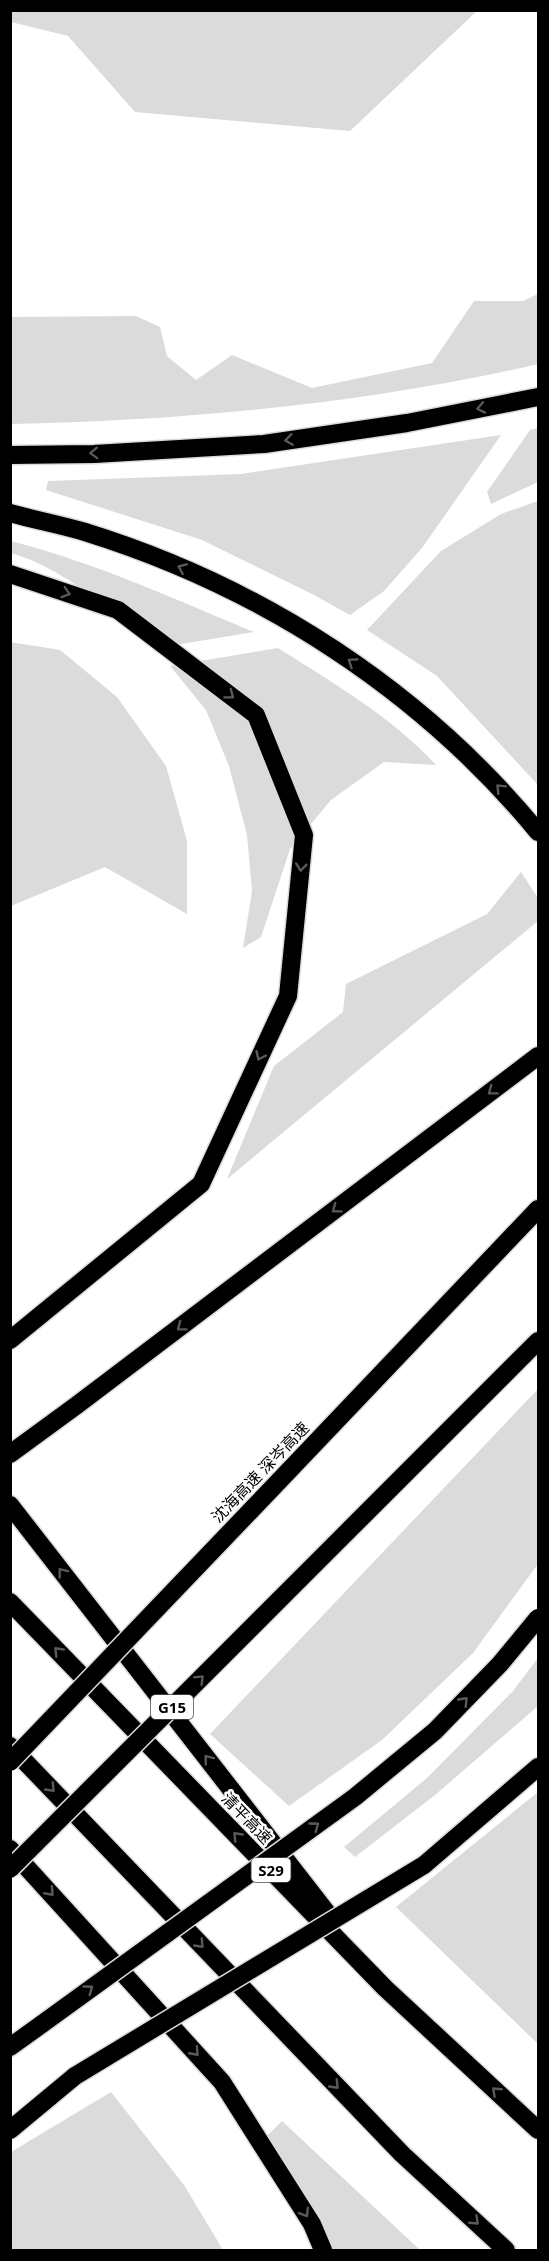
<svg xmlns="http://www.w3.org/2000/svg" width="549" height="2261" font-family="'Noto Sans','Noto Sans SC',sans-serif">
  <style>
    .green { fill: #dbdbdb }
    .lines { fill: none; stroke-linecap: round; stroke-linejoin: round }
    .motorway-casing { stroke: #dbdbdb; stroke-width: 21 }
    .path { stroke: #767676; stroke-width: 4; stroke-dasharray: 1.5 3; stroke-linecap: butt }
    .motorway { stroke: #000; stroke-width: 18 }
    .motorway-bridge-casing { stroke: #dbdbdb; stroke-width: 21; stroke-linecap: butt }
    .motorway-bridge { stroke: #000; stroke-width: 18 }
    .oneway { stroke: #595959 }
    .labels { text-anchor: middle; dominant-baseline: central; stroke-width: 5; stroke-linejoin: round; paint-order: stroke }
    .shield { fill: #fff; stroke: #4c4c4c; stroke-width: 1.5 }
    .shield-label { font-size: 15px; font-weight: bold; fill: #000 }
    .street-label { font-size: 16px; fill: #000; stroke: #fff }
  </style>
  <rect width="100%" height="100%" fill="#fff"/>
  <!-- green -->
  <g class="green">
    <polygon points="11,10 477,10 477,11 350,131 135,112 68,36 11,22"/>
    <path d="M538,294v70c-169,39 -354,57 -527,60v-107l125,-1 24,11 7,29 29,24 36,-25 80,33 120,-25 42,-62h49z"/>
    <polygon points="538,428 538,482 491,504 487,492 530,430"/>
    <polygon points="501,435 422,548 384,591 350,615 312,594 202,540 46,490 48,481 241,474"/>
    <polygon points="538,501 538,785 437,676 367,630 441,551 501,514"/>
    <path d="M10,541c84,21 164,58 244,91l-97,16c-41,-34 -95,-81 -146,-95z"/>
    <polygon points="10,642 60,650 117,697 166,766 187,841 187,914 105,867 11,906"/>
    <path d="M278,648c55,35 114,69 158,117l-52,-3 -53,38 -41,49 -29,88 -18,11 9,-57 -5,-56 -18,-69 -23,-56 -36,-44z"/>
    <polygon points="521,872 538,898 538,921 227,1179 274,1066 343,1012 346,984 487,914"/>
    <polygon points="538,1389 538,1564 473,1653 382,1740 289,1806 210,1734"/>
    <polygon points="538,1658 538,1706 435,1795 355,1857 344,1847 427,1778 513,1691"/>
    <polygon points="538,1792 538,2044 396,1907"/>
    <polygon points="111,2092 184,2185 223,2250 11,2250 11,2152"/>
    <polygon points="282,2121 420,2250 320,2250 257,2146"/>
  </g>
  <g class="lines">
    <defs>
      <g id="motorway">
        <polyline points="10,455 94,454 264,444 407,423 538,397"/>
        <path d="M10,513c25,7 51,12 75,19 177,55 336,158 453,300"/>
        <polyline points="10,574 118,610 256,715 304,835 288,996 201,1184 10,1340"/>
        <polyline points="10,1454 77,1405 538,1056"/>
        <polyline points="279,1481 538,1209"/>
        <polyline points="10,1505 331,1918"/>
        <polyline points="334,1545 538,1341"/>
        <polyline points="10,1602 385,1988 538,2130"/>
        <polyline points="10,1746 402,2154 506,2250"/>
        <polyline points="10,1849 222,2082 312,2224 323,2250"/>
        <polyline points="424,1865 538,1767"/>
        <polyline points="10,2047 42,2024"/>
        <polyline points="10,2130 75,2076"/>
      </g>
    </defs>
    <!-- motorway casing -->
    <use href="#motorway" class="motorway-casing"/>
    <!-- path -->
    <polyline class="path" points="274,10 323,10"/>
    <!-- motorway -->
    <use href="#motorway" class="motorway"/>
    <defs>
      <g id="motorway-bridge">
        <polyline points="10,1762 279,1481"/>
        <polyline points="10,1869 334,1545"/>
        <polyline points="42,2024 355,1797 435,1731 500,1664 538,1618"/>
        <polyline points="75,2076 424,1865"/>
      </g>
    </defs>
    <!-- motorway-bridge casing -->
    <use href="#motorway-bridge" class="motorway-bridge-casing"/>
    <!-- motorway-bridge -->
    <use href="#motorway-bridge" class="motorway-bridge"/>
  </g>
  <!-- one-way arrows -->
  <defs><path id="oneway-chevron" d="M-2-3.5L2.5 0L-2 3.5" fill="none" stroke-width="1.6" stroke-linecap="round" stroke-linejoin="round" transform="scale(1.5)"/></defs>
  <g class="oneway">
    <use href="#oneway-chevron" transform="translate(481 408) rotate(169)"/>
    <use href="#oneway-chevron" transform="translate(289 440) rotate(172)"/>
    <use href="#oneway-chevron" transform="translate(94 453) rotate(178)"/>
    <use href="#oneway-chevron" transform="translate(182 568) rotate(-157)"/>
    <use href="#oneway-chevron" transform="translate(66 593) rotate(18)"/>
    <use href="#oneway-chevron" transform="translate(352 662) rotate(-146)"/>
    <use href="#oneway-chevron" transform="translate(230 695) rotate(37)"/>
    <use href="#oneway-chevron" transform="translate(500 788) rotate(-135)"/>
    <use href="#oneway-chevron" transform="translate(301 867) rotate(96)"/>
    <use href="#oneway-chevron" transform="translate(260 1056) rotate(115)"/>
    <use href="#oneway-chevron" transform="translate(492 1091) rotate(143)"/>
    <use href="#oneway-chevron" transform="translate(336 1209) rotate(143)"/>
    <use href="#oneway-chevron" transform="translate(181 1327) rotate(143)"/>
    <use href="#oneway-chevron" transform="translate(62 1572) rotate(-128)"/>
    <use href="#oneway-chevron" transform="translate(58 1651) rotate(-134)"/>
    <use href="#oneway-chevron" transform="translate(200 1679) rotate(-45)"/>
    <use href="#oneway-chevron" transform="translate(464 1701) rotate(-46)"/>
    <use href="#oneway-chevron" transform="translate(208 1759) rotate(-128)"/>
    <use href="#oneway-chevron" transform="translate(51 1788) rotate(46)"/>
    <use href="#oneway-chevron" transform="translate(315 1826) rotate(-36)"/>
    <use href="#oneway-chevron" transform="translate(237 1836) rotate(-134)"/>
    <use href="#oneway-chevron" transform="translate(50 1892) rotate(48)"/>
    <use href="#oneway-chevron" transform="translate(200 1944) rotate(46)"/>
    <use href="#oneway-chevron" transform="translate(89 1989) rotate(-36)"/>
    <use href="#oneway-chevron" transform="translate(195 2052) rotate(48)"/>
    <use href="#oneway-chevron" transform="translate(335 2085) rotate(46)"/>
    <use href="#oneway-chevron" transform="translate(496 2091) rotate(-137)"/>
    <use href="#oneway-chevron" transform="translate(305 2213) rotate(58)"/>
    <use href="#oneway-chevron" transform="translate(475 2221) rotate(43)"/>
  </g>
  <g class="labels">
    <!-- shield labels -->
    <g class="shield">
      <rect x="151" y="1695" width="42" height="24" rx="4.5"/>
      <rect x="251.5" y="1858" width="39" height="24" rx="4.5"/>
    </g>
    <g class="shield-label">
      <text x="172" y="1707">G15</text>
      <text x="271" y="1870">S29</text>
    </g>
    <!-- street labels -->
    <g class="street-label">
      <text transform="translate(260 1472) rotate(-46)">沈海高速 深岑高速</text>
      <text transform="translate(247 1818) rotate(46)">清平高速</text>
    </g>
  </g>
  <!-- border -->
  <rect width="549" height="2261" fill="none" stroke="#000000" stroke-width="24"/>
</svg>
